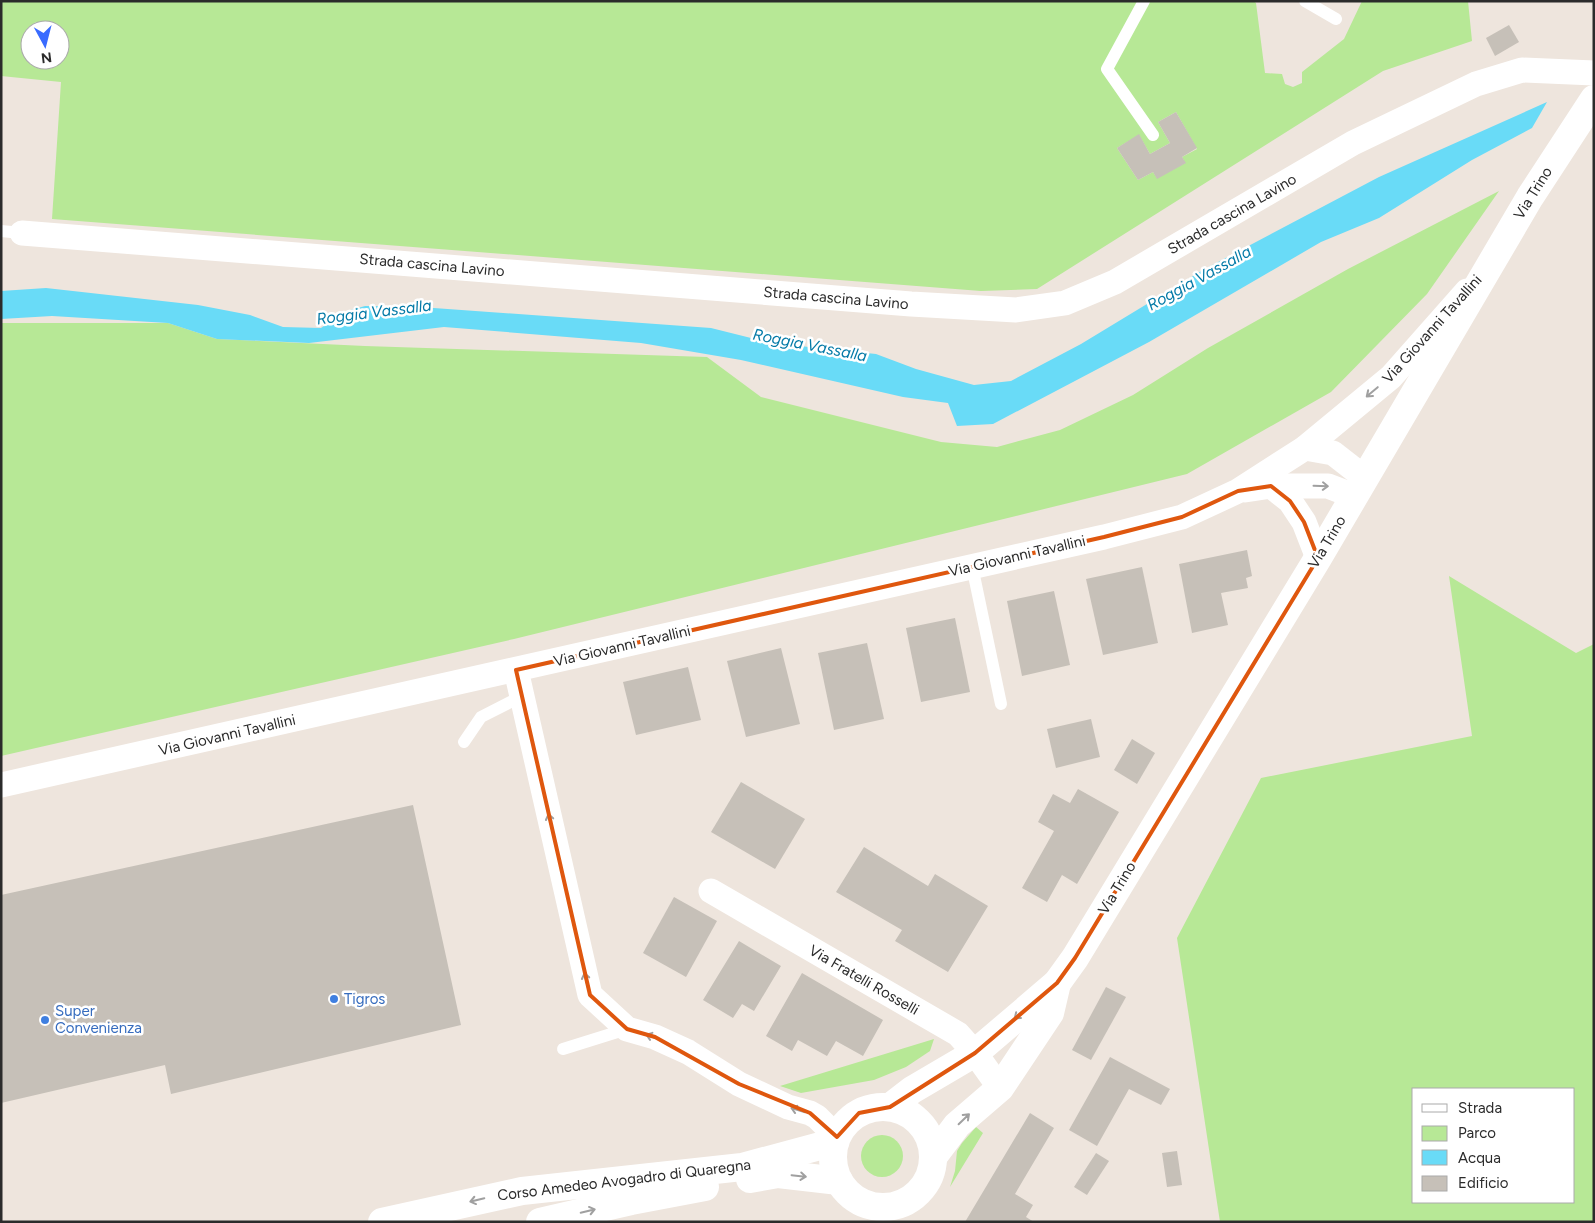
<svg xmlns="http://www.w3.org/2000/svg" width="1595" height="1223" font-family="Figtree,sans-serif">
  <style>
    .green { fill: #b7e896; fill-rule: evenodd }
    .water { fill: #69dbf7 }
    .building { fill: #c6c0b8 }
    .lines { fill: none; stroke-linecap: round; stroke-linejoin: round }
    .service { stroke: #fff; stroke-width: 12 }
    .minor { stroke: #fff; stroke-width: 25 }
    .secondary { stroke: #fff; stroke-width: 28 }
    .oneway { stroke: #a0a0a0 }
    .marked { fill: none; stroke: #df570e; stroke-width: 4; stroke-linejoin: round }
    .shop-dot { fill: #3f7fe0; stroke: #fff; stroke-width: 2 }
    .labels { text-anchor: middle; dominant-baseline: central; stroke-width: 5; stroke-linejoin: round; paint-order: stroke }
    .street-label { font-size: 15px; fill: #2b2b2b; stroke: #fff }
    .shop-label { font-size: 15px; fill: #366cbe; stroke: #fff; text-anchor: start }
    .water-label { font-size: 16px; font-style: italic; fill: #047aa7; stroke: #fff }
  </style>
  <rect width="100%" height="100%" fill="#eee5dd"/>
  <!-- green -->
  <g class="green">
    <path d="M1,1h1252l3,2 9,70 17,1 3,10 8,3 9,-4v-11l42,-33 18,-38h106l4,40 -89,30 -346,218 -56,2 -929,-72 9,-137 -60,-6zM30,30h30v30h-30zM1176,112l21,37 -15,8 3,6 -28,15 -4,-6 -15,8 -21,-32 22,-13 11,19 20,-11 -12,-21z"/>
    <polygon points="1499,191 1427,294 1331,392 1187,474 514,639 1,756 1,323 168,323 217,339 365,346 707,357 761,397 941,442 997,447 1060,430 1133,395 1208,348 1348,269"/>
    <path d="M1449,576l127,77 18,-9v578h-374l-43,-284 84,-160 211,-42zM1414,1089h160v113h-160z"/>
    <polygon points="934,1039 930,1051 906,1067 874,1080 801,1093 780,1086"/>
    <polygon points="976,1127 983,1133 950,1187 955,1171 957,1151 962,1143"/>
    <circle cx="882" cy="1156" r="21"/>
  </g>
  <!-- water -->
  <polygon class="water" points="1547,102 1532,128 1472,160 1379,218 1321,242 1149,342 993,424 957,426 948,403 903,397 741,360 641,343 444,327 309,343 217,339 168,323 52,316 1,319 1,291 46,288 198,305 250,315 283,327 321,328 344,312 365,306 406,306 711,328 771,343 876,354 916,369 974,385 1011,381 1081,344 1203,270 1379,177"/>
  <!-- building -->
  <g class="building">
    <polygon points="1509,25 1519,42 1495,56 1486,38"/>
    <polygon points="1176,112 1197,148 1182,157 1186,163 1157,179 1153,172 1138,180 1117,148 1139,134 1150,154 1170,143 1158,122"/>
    <polygon points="1247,550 1252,576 1246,578 1248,588 1221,593 1228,625 1192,633 1179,564"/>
    <polygon points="1142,567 1158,643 1103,655 1086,579"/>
    <polygon points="1054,591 1070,665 1022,676 1007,601"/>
    <polygon points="955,618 970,692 921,702 906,628"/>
    <polygon points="867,643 884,719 834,730 818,653"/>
    <polygon points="781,648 800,724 746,737 727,661"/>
    <polygon points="688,667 701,720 636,735 623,682"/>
    <polygon points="1091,719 1100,757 1056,768 1047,729"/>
    <polygon points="1132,739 1155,753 1137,784 1114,770"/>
    <polygon points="741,782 805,819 775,869 711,832"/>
    <polygon points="1078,789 1119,812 1077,884 1062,875 1047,902 1022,888 1054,831 1038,822 1053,794 1070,803"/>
    <polygon points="413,805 461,1025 171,1094 165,1065 1,1103 1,895"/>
    <polygon points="864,847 928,886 935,874 988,906 948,972 895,941 902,930 836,892"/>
    <polygon points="674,897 717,921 686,977 643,953"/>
    <polygon points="739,941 781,966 754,1011 742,1004 733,1018 703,1000"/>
    <polygon points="802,973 883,1020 863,1056 836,1041 827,1056 798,1040 792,1051 766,1036"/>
    <polygon points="1106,987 1126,997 1091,1060 1072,1050"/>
    <polygon points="1110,1057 1170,1089 1161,1105 1129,1089 1097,1146 1069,1130"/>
    <polygon points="1030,1113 1054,1128 1015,1194 1033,1205 1026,1217 1034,1222 965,1222"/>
    <polygon points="1177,1151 1182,1185 1167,1187 1162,1153"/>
    <polygon points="1096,1153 1109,1161 1087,1195 1074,1187"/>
  </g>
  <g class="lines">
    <!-- service -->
    <g class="service">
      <polyline points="1144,1 1107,69 1153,135"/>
      <polyline points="1305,1 1336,19"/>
      <polyline points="1,231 22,233"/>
      <polyline points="972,566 1001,704"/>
      <polyline points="464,742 481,717 522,696"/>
      <polyline points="563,1049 627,1029"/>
    </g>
    <!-- minor -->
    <g class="minor">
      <polyline points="22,233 911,304 1016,310 1065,303 1115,282 1353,143 1476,84 1522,70 1594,73"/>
      <polyline points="1305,448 1333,453 1365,478"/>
      <polyline points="1271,486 1290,501 1304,522 1318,558"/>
      <polyline points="1245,490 1271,486 1328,486 1354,496"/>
      <polyline points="516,670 590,995 627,1029 655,1037 688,1052 739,1084 788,1107 810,1113 817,1117 837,1137"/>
      <polyline points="1,785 1104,537 1182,517 1238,491 1305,448 1391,377 1467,291"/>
      <polyline points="711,891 958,1034 975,1053 1000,1088"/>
    </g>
    <!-- secondary -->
    <g class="secondary">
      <polyline points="890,1107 912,1090 975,1053 1057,983 1075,958 1318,558 1530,197 1594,99"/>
      <circle cx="883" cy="1157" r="50"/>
      <polyline points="933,1157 957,1125 1000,1088 1050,1013 1057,983"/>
      <polyline points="750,1179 778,1174 839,1181"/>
      <polyline points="382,1222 522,1191 742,1167 835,1142"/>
      <polyline points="540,1222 631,1201 705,1187"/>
    </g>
  </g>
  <!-- one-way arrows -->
  <defs><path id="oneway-shaft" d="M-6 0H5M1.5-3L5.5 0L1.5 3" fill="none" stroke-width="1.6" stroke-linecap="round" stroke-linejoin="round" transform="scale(1.25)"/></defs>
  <g class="oneway">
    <use href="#oneway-shaft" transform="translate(1372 392) rotate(140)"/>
    <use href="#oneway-shaft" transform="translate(1321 486) rotate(2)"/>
    <use href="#oneway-shaft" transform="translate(550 821) rotate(-103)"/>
    <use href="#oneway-shaft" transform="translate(586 980) rotate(-103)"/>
    <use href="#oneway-shaft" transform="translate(1020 1014) rotate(140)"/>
    <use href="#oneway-shaft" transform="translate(653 1037) rotate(-161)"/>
    <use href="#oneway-shaft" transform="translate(798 1110) rotate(-163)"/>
    <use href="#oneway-shaft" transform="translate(964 1119) rotate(-44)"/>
    <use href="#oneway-shaft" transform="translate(799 1176) rotate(6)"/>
    <use href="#oneway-shaft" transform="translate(477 1200) rotate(167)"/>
    <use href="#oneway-shaft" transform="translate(588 1211) rotate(-13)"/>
  </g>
  <!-- marked area -->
  <path class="marked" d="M1271,486l19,15 14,21 14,36 -243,400 -18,25 -82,70 -85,54 -31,6 -22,24 -27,-24 -71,-29 -84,-47 -28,-8 -37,-34 -74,-325 588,-133 78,-20 56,-26z"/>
  <!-- markers -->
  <g class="shop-dot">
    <circle cx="334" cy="999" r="5"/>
    <circle cx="45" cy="1020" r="5"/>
  </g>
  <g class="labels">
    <!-- street labels -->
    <g class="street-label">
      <text transform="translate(1533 193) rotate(-58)">Via Trino</text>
      <text transform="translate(1232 214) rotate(-30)">Strada cascina Lavino</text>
      <text transform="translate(432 265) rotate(5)">Strada cascina Lavino</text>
      <text transform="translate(836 298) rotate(5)">Strada cascina Lavino</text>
      <text transform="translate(1432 329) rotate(-48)">Via Giovanni Tavallini</text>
      <text transform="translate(1327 542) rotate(-59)">Via Trino</text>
      <text transform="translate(1017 556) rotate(-13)">Via Giovanni Tavallini</text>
      <text transform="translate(622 646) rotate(-13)">Via Giovanni Tavallini</text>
      <text transform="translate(227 735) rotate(-13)">Via Giovanni Tavallini</text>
      <text transform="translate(1117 888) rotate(-59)">Via Trino</text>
      <text transform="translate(864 980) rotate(30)">Via Fratelli Rosselli</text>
      <text transform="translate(624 1180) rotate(-7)">Corso Amedeo Avogadro di Quaregna</text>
    </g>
    <!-- shop labels -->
    <g class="shop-label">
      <text x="344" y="999">Tigros</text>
      <text x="55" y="1011">Super<tspan x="55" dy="17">Convenienza</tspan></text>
    </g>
    <!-- water labels -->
    <g class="water-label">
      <text transform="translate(1199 278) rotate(-29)">Roggia Vassalla</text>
      <text transform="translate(374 312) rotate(-7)">Roggia Vassalla</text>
      <text transform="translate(810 345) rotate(11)">Roggia Vassalla</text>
    </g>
  </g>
  <!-- border -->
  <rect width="1595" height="1223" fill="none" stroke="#2b2b2b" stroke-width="5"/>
  <!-- legend -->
  <rect x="1412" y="1088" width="162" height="115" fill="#ffffff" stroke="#aaaaaa"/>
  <rect x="1422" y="1104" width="25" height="8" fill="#ffffff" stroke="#aaaaaa"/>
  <text x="1458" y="1113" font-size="15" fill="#2b2b2b">Strada</text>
  <rect x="1422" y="1126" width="25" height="15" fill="#b7e896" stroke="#aaaaaa"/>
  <text x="1458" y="1138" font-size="15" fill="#2b2b2b">Parco</text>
  <rect x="1422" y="1150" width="25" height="15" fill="#69dbf7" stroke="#aaaaaa"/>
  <text x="1458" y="1163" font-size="15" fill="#2b2b2b">Acqua</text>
  <rect x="1422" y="1176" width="25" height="15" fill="#c6c0b8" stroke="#aaaaaa"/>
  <text x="1458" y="1188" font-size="15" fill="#2b2b2b">Edificio</text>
  <!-- north arrow -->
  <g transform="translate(45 45) rotate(173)"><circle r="24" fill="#ffffff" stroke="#aaaaaa"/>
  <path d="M0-4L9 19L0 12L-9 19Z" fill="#396bff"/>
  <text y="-8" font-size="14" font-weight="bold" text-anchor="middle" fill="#2b2b2b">N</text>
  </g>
</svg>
